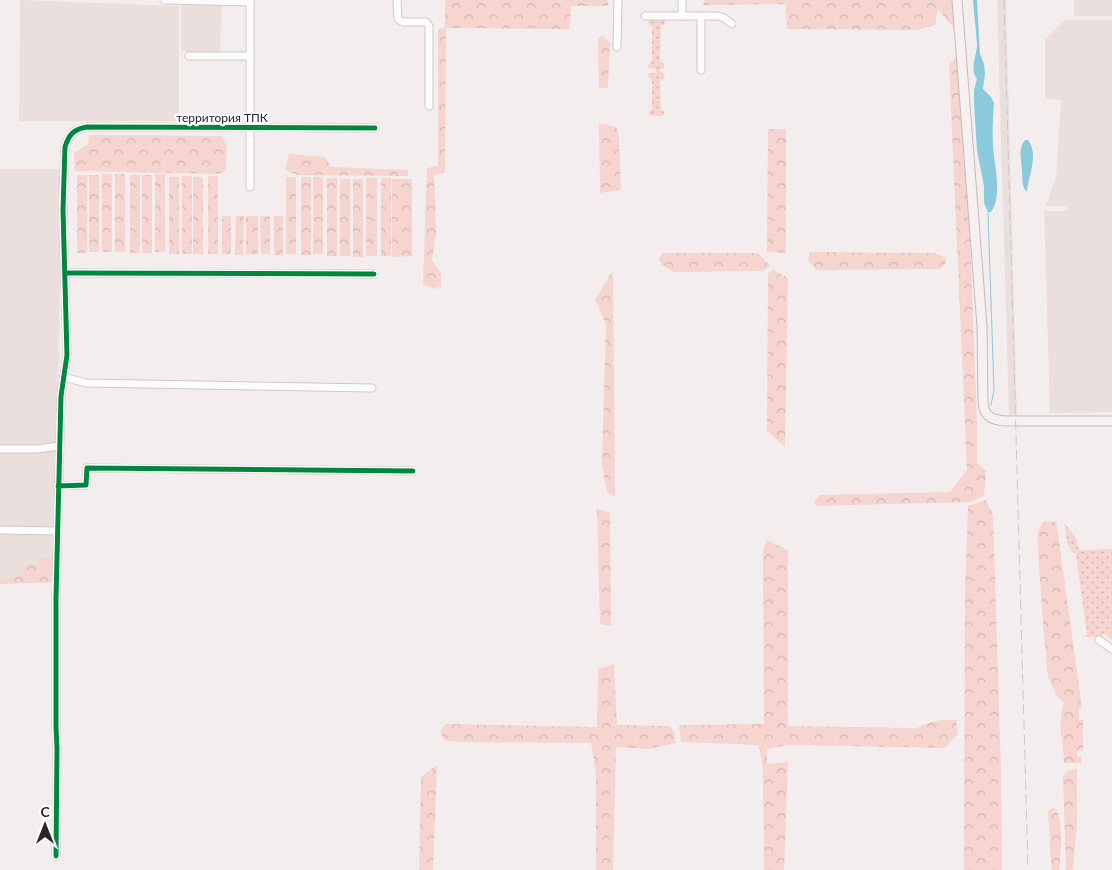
<svg xmlns="http://www.w3.org/2000/svg" width="1112" height="870" font-family="Lato,sans-serif">
  <style>
    .built { fill: #ebdfdd }
    .grass { fill: url(#grass-dots) }
    .forest { fill: url(#forest-crowns) }
    .water { fill: #8bc9dc }
    .lines { fill: none; stroke-linecap: round; stroke-linejoin: round }
    .stream { stroke: #8bc9dc; stroke-width: 1 }
    .minor-casing { stroke: #cdc9c9; stroke-width: 9 }
    .major-casing { stroke: #c4bab8; stroke-width: 11 }
    .minor { stroke: #fdfcfc; stroke-width: 7 }
    .major { stroke: #f6f1f0; stroke-width: 9 }
    .rail { stroke: #c9c9c8; stroke-width: 1; stroke-dasharray: 10 5; stroke-linecap: butt }
    .cycleway-casing { stroke: #fff; stroke-width: 8 }
    .cycleway { stroke: #00873e; stroke-width: 5 }
    .labels { text-anchor: middle; dominant-baseline: central; stroke-width: 4.5; stroke-linejoin: round; paint-order: stroke }
    .street-label { font-size: 12px; fill: #282525; stroke: #fff }
  </style>
  <defs>
    <pattern id="grass-dots" width="8" height="8" patternUnits="userSpaceOnUse" patternTransform="scale(1.25)"><rect width="8" height="8" fill="#f6d4cf"/><path d="M2 2h.1M6 6h.1" fill="none" stroke="#d3b6b2" stroke-width="1.8" stroke-linecap="round"/></pattern>
    <pattern id="forest-crowns" width="20" height="18" patternUnits="userSpaceOnUse" patternTransform="scale(1.25)"><rect width="20" height="18" fill="#f6d4cf"/><path d="M2 6a3 3 0 1 1 6 0M12 15a3 3 0 1 1 6 0" fill="none" stroke="#d3b6b2"/></pattern>
  </defs>
  <rect width="100%" height="100%" fill="#f3eeed"/>
  <!-- built -->
  <g class="built">
    <polygon points="20,0 179,6 179,121 19,121"/>
    <polygon points="997,0 1006,0 1017,418 1009,418"/>
    <rect x="1074" y="0" width="38" height="16"/>
    <polygon points="181,3 222,6 220,54 194,54 181,50"/>
    <polygon points="1065,20 1112,20 1112,412 1050,413 1044,211 1068,211 1067,206 1046,206 1056,178 1061,100 1045,99 1045,40"/>
    <polygon points="0,169 62,169 55,583 0,582"/>
  </g>
  <!-- grass -->
  <g class="grass">
    <polygon points="650,19 663,19 665,21 665,25 661,26 660,61 665,65 663,69 660,69 660,72 663,73 665,77 663,80 660,80 661,109 665,112 663,116 651,116 648,113 652,109 652,81 648,76 649,73 655,73 656,69 649,68 647,65 652,61 652,26 648,24"/>
    <path d="M1064,524h1l12,16v6l4,4 31,-1v91l-8,-7 -4,4h-18l5,-2 -11,-81c-10,-5 -9,-19 -12,-30z"/>
  </g>
  <!-- forest -->
  <g class="forest">
    <polygon points="445,0 607,0 609,6 571,6 570,29 446,28 445,172 434,175 436,233 432,260 441,274 441,286 434,289 423,284 427,168 438,166 438,29 445,28"/>
    <polygon points="705,0 952,0 956,28 953,27 938,9 935,25 917,30 787,29 786,4 703,5"/>
    <polygon points="602,35 610,43 608,88 599,88 598,40"/>
    <polygon points="958,56 969,208 977,424 977,463 986,471 984,496 970,502 816,506 814,501 820,495 950,492 967,470 949,64"/>
    <polygon points="599,124 605,124 617,128 619,138 621,190 600,193"/>
    <polygon points="768,129 786,129 786,253 767,252"/>
    <polygon points="89,135 222,136 227,147 226,170 218,174 75,171 74,153 88,144"/>
    <polygon points="289,154 325,157 331,167 408,170 408,176 298,175 285,170"/>
    <rect x="102" y="174" width="10" height="78"/>
    <rect x="115" y="174" width="10" height="78"/>
    <rect x="155" y="174" width="10" height="78"/>
    <rect x="77" y="175" width="10" height="78"/>
    <rect x="89" y="175" width="10" height="77"/>
    <rect x="130" y="175" width="10" height="78"/>
    <rect x="142" y="175" width="10" height="78"/>
    <rect x="182" y="176" width="10" height="78"/>
    <rect x="208" y="176" width="10" height="78"/>
    <rect x="169" y="177" width="10" height="77"/>
    <rect x="193" y="177" width="10" height="77"/>
    <rect x="286" y="177" width="10" height="77"/>
    <rect x="301" y="177" width="10" height="78"/>
    <rect x="313" y="177" width="10" height="77"/>
    <rect x="327" y="178" width="10" height="78"/>
    <rect x="366" y="178" width="11" height="78"/>
    <rect x="381" y="178" width="10" height="78"/>
    <rect x="340" y="179" width="10" height="77"/>
    <rect x="353" y="179" width="10" height="78"/>
    <polygon points="392,179 412,179 412,256 392,257"/>
    <rect x="222" y="216" width="9" height="38"/>
    <polygon points="236,216 244,216 243,255 235,255"/>
    <rect x="246" y="216" width="12" height="38"/>
    <polygon points="260,216 270,216 270,254 261,254"/>
    <rect x="274" y="216" width="9" height="39"/>
    <polygon points="810,252 934,253 946,258 945,265 939,269 816,270 808,260"/>
    <polygon points="662,253 758,253 770,266 763,271 674,272 662,265 659,259"/>
    <polygon points="772,269 788,278 785,447 767,431 768,274"/>
    <polygon points="613,270 615,497 607,492 602,465 606,324 595,300"/>
    <polygon points="986,500 993,515 1001,771 1002,870 964,870 965,591 968,506"/>
    <polygon points="597,508 610,513 611,626 600,624"/>
    <path d="M1044,521l12,1 2,12 24,174 -3,1v11h4v30l-6,1v6h4v6h-17c0,-24 -8,-36 0,-60l-8,-8 -8,-19 -5,-52 -6,-91z"/>
    <path d="M767,540l21,10v176l129,2c14,-7 24,-9 39,-8l2,14 -13,14 -156,-3 -22,4v15l21,-2 -4,108h-20l-1,-101 -4,-24 -78,-3 -2,-17 85,-1 -1,-175z"/>
    <polygon points="53,558 52,582 0,584 0,579 25,576 21,567 31,564 35,565 39,559"/>
    <polygon points="614,664 617,725 670,726 674,732 676,743 647,749 616,747 613,870 596,870 596,773 591,743 460,742 444,740 440,731 446,724 597,727 598,669"/>
    <polygon points="437,765 433,870 419,870 421,777"/>
    <polygon points="1077,769 1077,820 1073,869 1066,870 1063,778 1068,770"/>
    <path d="M1052,808h3c9,10 6,48 4,62h-7l-1,-4 -3,-55z"/>
  </g>
  <!-- water -->
  <g class="water">
    <path d="M973,0h4l3,54 4,10 1,9 -2,16 8,8 3,6c-1,14 -2,29 -1,43 1,18 10,50 -2,66h-3l-4,-9v-17l-7,-36 -3,-46v-14l3,-11c-8,-12 0,-22 0,-35 -1,-14 -3,-29 -4,-44z"/>
    <path d="M1025,140h3c11,15 1,34 -1,51h-1c-5,-6 -3,-13 -4,-20 0,-11 -5,-21 3,-31z"/>
  </g>
  <g class="lines">
    <!-- stream -->
    <polyline class="stream" points="988,212 994,390 991,405"/>
    <defs>
      <g id="minor">
        <polyline points="164,0 250,2"/>
        <polyline points="397,0 398,19 403,22 426,22 429,26 429,106"/>
        <polyline points="682,0 682,16"/>
        <polyline points="645,16 718,16 724,18 732,24"/>
        <polyline points="617,47 618,0"/>
        <polyline points="189,56 250,56"/>
        <polyline points="701,70 701,16"/>
        <polyline points="250,187 250,0"/>
        <polyline points="65,273 374,274"/>
        <polyline points="64,377 86,383 372,388"/>
        <polyline points="0,449 37,449 59,446"/>
        <polyline points="58,486 86,485 87,468 413,471"/>
        <polyline points="0,530 57,531"/>
        <polyline points="1099,640 1112,649"/>
        <path d="M56,856l1,-108 -1,-21v-128l5,-203 6,-41 -4,-145 2,-63c4,-13 9,-18 22,-20l288,1"/>
      </g>
      <path id="major" d="M957,0l25,326 1,76c1,15 9,18 23,19h106"/>
    </defs>
    <!-- minor casing -->
    <use href="#minor" class="minor-casing"/>
    <!-- major casing -->
    <use href="#major" class="major-casing"/>
    <!-- minor -->
    <use href="#minor" class="minor"/>
    <!-- major -->
    <use href="#major" class="major"/>
    <!-- rail -->
    <polyline class="rail" points="1004,0 1028,870"/>
    <defs>
      <g id="cycleway">
        <polyline points="65,273 374,274"/>
        <polyline points="58,486 86,485 87,468 413,471"/>
        <path d="M56,856l1,-108 -1,-21v-128l5,-203 6,-41 -4,-145 2,-63c4,-13 9,-18 22,-20l288,1"/>
      </g>
    </defs>
    <!-- cycleway casing -->
    <use href="#cycleway" class="cycleway-casing"/>
    <!-- cycleway -->
    <use href="#cycleway" class="cycleway"/>
  </g>
  <g class="labels">
    <!-- street labels -->
    <g class="street-label">
      <text x="222" y="117">территория ТПК</text>
    </g>
  </g>
  <!-- north arrow -->
  <g transform="translate(45 825)" stroke="#ffffff" stroke-width="4" paint-order="stroke">
  <path d="M0-4L9 19L0 12L-9 19Z" fill="#282525"/>
  <text y="-8" font-size="14" font-weight="bold" text-anchor="middle" fill="#282525">С</text>
  </g>
</svg>
